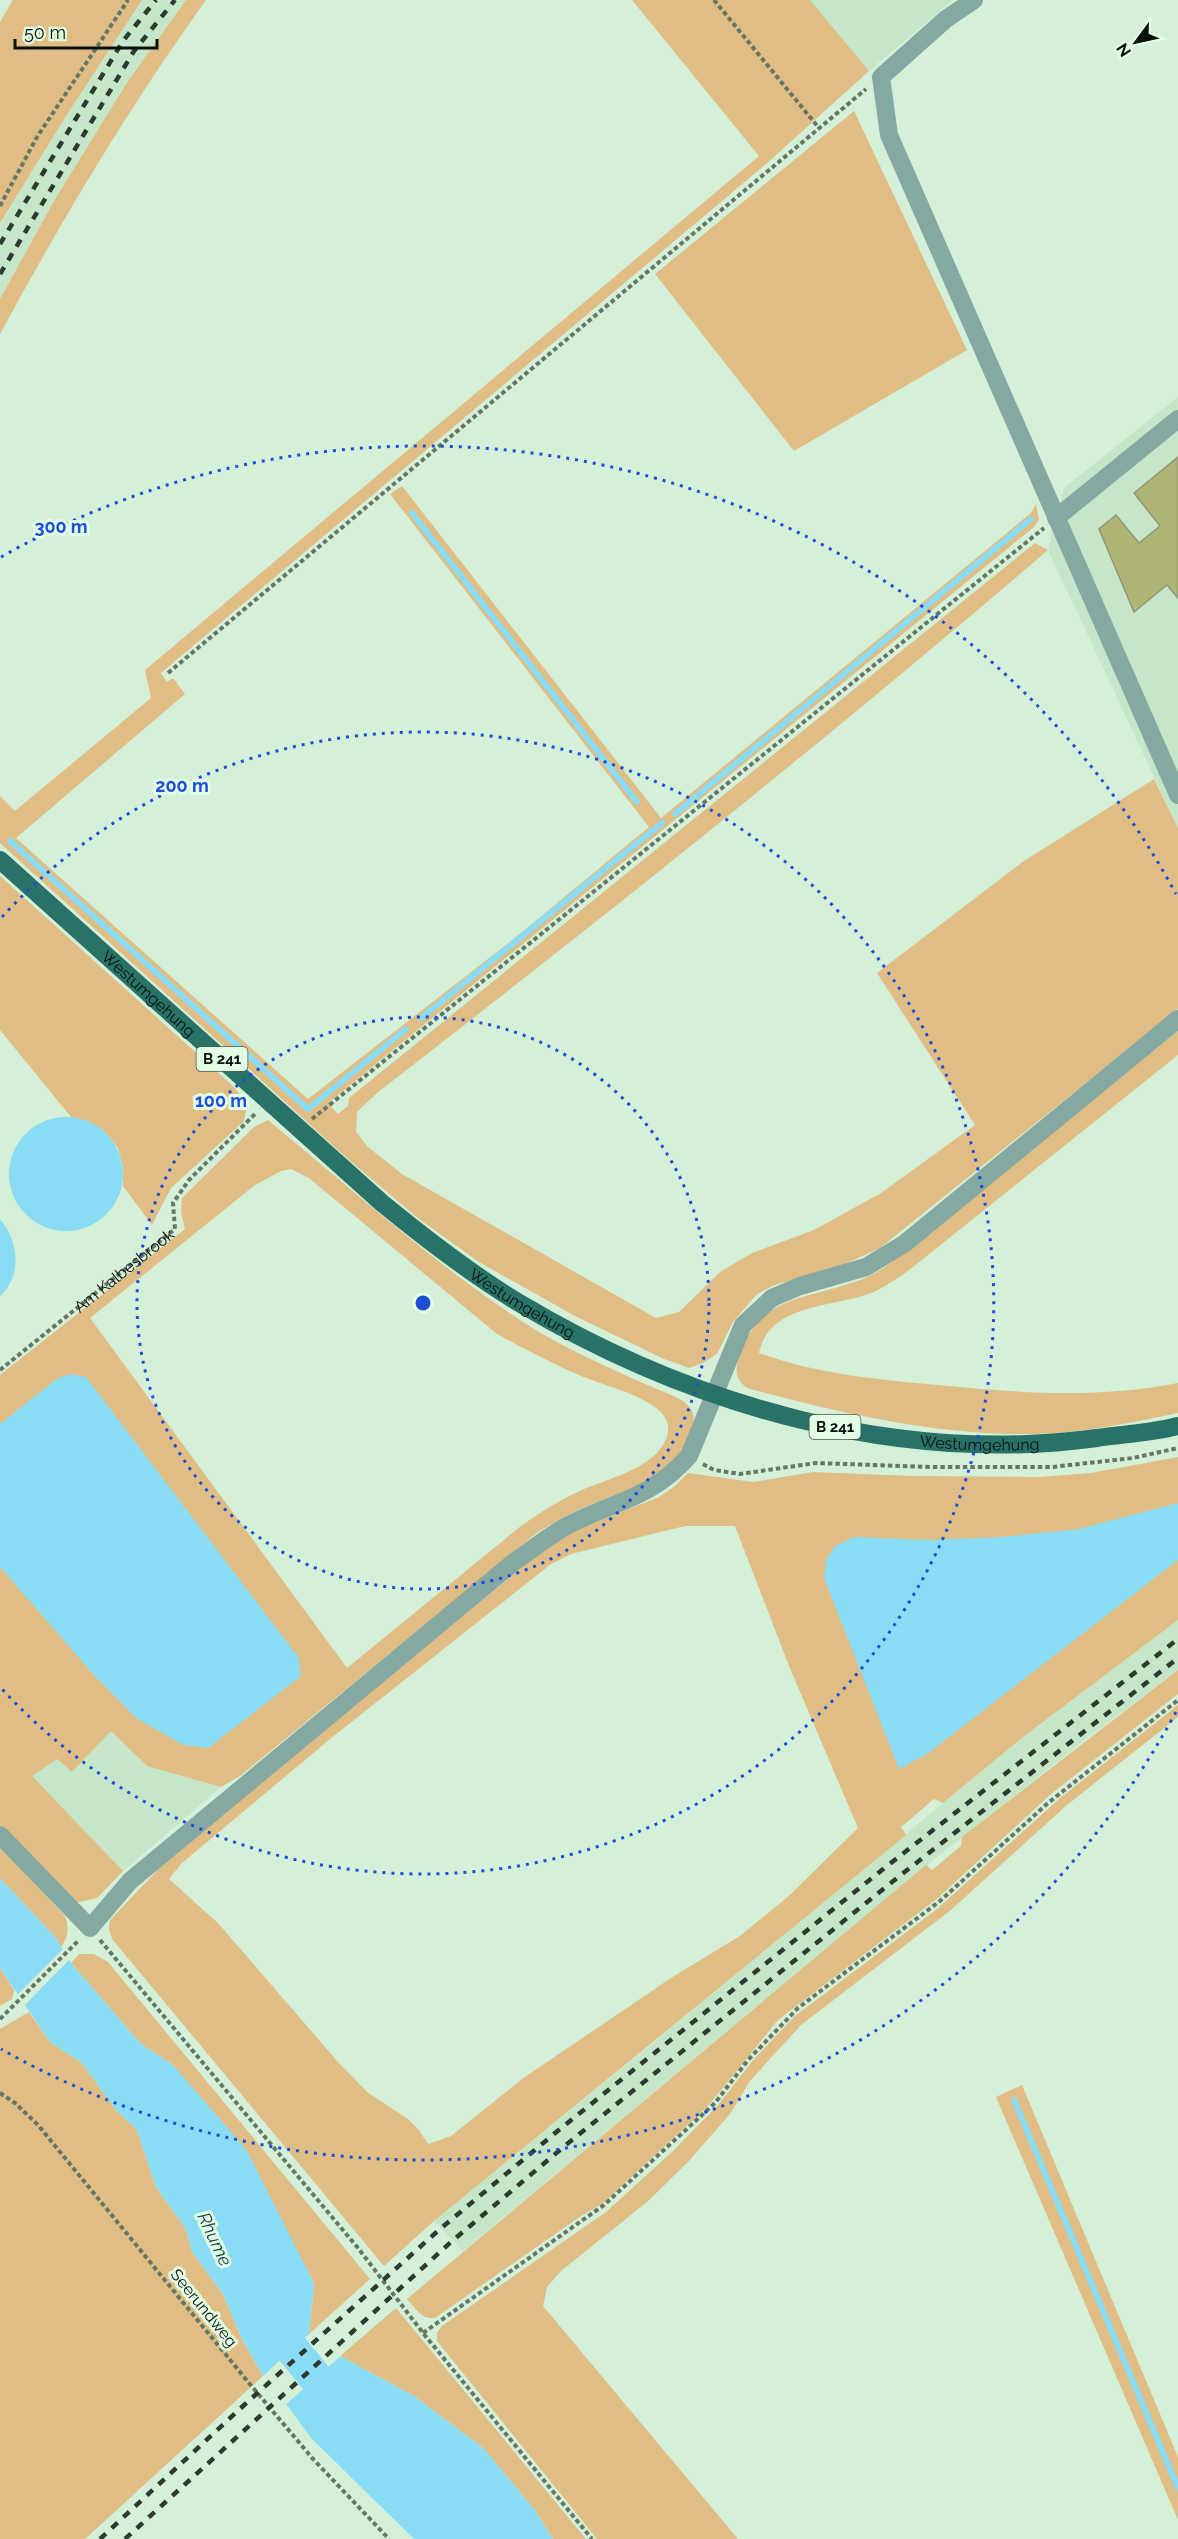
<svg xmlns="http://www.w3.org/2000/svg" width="1178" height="2539" font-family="Raleway,sans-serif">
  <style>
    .built { fill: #c5e6c9 }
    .green { fill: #e0bd84; fill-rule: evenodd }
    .water { fill: #89dcf3 }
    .pier { fill: #d5f0d8 }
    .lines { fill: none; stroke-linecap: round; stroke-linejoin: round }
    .stream { stroke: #89dcf3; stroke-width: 6 }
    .river { stroke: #89dcf3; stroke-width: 34 }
    .building { fill: #aeb574; stroke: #929678; stroke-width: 1.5 }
    .path { stroke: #657667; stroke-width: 4; stroke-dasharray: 4.5 3; stroke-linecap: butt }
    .minor { stroke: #85a8a2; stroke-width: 18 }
    .major { stroke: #287268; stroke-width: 18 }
    .rail { stroke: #2d3a2f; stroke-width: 4.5; stroke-dasharray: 8 8; stroke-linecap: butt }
    .ring { fill: none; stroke: #1d4ed8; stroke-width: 3; stroke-dasharray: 3 6 }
    .labels { text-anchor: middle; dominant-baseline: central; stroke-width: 6; stroke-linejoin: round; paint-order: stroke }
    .shield { fill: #e2fee5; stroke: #49584b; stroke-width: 1.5 }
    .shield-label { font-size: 15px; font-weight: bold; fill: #081109 }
    .street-label { font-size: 16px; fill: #081109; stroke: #e2fee5 }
    .water-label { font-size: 18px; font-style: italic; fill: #143b45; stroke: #e2fee5 }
    .centre { fill: #1d4ed8; stroke: #e2fee5; stroke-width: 3 }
    .ring-label { font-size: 18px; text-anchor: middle; font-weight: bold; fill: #1d4ed8; stroke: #e2fee5; stroke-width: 6; stroke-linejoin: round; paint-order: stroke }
  </style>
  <rect width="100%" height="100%" fill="#d5f0d8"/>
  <!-- built -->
  <g class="built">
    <polygon points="142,0 186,0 128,81 98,130 54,201 0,299 0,223 66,116"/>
    <polygon points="810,0 953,0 869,71"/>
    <polygon points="1178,397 1178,828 1048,550 1064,488"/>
    <polygon points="1178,1620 1178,1670 1087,1738 896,1890 463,2251 434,2221 641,2053 1023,1737"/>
    <polygon points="111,1731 147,1766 221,1787 123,1871 31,1777 57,1758 72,1772"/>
  </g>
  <!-- green -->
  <g class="green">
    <polygon points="13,0 142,0 66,116 0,223 0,22"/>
    <path d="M186,0h20c-77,107 -143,218 -206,334v-35l54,-98 74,-120z"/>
    <path d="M632,0h178l59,71 -103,93 -605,509 6,9 6,-4 12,16 -169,144 292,261 208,-162 133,-110 -259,-333 12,-8 259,332 370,-305 5,-9 3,16 -5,7 -706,576 10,11 10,-8 1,-8 686,-555 13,7c-218,187 -444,367 -671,543l-20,19 -1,20 12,15 34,27 254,144 23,-6 41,-40 32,-19 62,-23 67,-37 94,-68 -98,-152 147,-112 130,-82 24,49v181l-298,239 -37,17 -68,20 -18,9 -24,28 -16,32 -14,9 -14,5 -25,-9 -89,-43 -96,-54 -60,-43 -70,-59 -349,-317v-47l15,15 136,-113 -6,-28 614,-514z"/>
    <polygon points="854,111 967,350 794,451 655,274"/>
    <polygon points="0,876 235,1088 247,1105 244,1121 171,1188 152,1225 123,1186 123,1167 118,1148 106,1133 90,1122 71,1117 0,1030"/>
    <path d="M1178,1031v24l-265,212c-12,9 -25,18 -39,25 -39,16 -104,10 -115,61 57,21 120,27 179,32 82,8 158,14 240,-2v30c-47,10 -96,20 -144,21 -96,2 -195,-21 -287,-46 -13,-10 -12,-18 -7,-33 19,-59 64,-55 114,-73 14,-4 25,-11 37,-19z"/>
    <path d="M268,1120c85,70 166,144 258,204 48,30 101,52 152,74 5,3 11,7 14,13 8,17 -15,50 -28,60 -22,16 -48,24 -72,33 -19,7 -37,18 -54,28l-298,244 -19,11 -74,-21 -36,-35 -39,41 -15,-13 -25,17 91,95 -26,27 -21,5 -76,-78v-450l185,-146 -4,-17 1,-14 72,-71zM291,1169l18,9 188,156c27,15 54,29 82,41 22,10 72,21 85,41 11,16 -2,34 -14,43 -20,15 -44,21 -66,30 -23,10 -43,23 -63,37l-174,142 -257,-350 165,-133 26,-14z"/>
    <path d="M1178,1457v163l-155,117 -80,66 -9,-4 -33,28 5,8 -472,386 -50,45 -272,-327 -3,-10 1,-9 63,-66 357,-293 27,-20 27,-14 75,-30 16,-11 13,-13 65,9 60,-10 99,4 128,1 51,-4zM685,1526h50l54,140 69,162 -68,67 -50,41 -66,40 -152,103 -71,57 -23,8 -9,-14 -11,-11 -41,-27 -29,-30 -120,-139 -49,-44 13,-16 153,-128 216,-171 20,-10z"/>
    <path d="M1178,1670v24l-127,100 -113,104 -160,122 -70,86 -106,98 -21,12 -146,102c-13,2 -20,-10 -28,-19l489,-409 30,-25 6,5 29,-24 1,-9z"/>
    <polygon points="1178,1705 1178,1717 1067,1805 951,1910 801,2025 750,2081 730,2114 688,2162 647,2202 561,2271 547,2287 543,2306 738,2539 597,2539 437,2341 437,2333 442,2326 606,2212 673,2151 719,2104 753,2060 795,2016 937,1909 1059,1799"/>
    <path d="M0,1847l65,69c4,12 4,20 -4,31l-5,-9 -56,-60z"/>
    <polygon points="79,1954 94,1954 108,1962 370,2279 309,2334 314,2283 283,2224 173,2065 141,2044 71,1963"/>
    <polygon points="0,1968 14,1990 12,1999 0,2006"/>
    <polygon points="29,2012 50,2042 82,2063 116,2110 137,2130 156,2187 186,2229 192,2252 223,2294 242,2339 263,2376 85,2539 0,2539 0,2029"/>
    <polygon points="1022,2085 1178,2457 1178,2520 996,2097"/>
    <polygon points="396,2308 586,2539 553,2539 534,2509 483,2448 414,2396 340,2356"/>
  </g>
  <!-- water -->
  <g class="water">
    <circle cx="66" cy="1174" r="57"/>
    <path d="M0,1219c18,21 23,57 0,77z"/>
    <polygon points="72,1374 86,1377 299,1658 300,1677 208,1748 183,1745 136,1718 93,1674 0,1567 0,1424 58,1378"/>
    <polygon points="1178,1503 1178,1560 927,1754 899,1769 824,1578 826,1560 835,1546 854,1537 930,1540 1002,1537 1079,1529"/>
    <polygon points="0,1878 56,1938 71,1963 141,2044 173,2065 246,2149 314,2283 309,2334 263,2376 242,2339 223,2294 192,2252 186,2229 156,2187 137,2130 116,2110 82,2063 50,2042 0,1968"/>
    <polygon points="340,2356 414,2396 483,2448 534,2509 553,2539 414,2539 312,2439 286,2404"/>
  </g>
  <!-- pier -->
  <g class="pier">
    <polygon points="65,1947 71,1958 25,2005 16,1996"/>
    <polygon points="338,2354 343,2354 284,2406 284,2401"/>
  </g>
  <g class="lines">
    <!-- stream -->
    <g class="stream">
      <polyline points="412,513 637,802"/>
      <polyline points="675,814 1031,519"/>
      <polyline points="10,841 308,1109 406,1029"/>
      <polyline points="421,1018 662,823"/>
      <polyline points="1014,2100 1178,2488"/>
    </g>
    <!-- river -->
    <polyline class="river" points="262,2312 346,2415"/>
  </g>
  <!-- building -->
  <polygon class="building" points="1178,457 1178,598 1167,585 1134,612 1099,529 1116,515 1139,543 1160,526 1134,493"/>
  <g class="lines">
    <!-- path -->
    <g class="path">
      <polyline points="714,0 819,128"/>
      <polyline points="0,206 37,137 128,0"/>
      <polyline points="168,673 866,89"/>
      <polyline points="312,1119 1044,528"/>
      <path id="s1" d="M0,1370l175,-141 -2,-26 16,-23 68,-68"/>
      <polyline points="703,1464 714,1470 740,1474 816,1463 931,1467 1052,1467 1133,1458 1178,1448"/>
      <polyline points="100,1940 358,2248 423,2333 592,2539"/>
      <polyline points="0,2019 78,1941"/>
      <polyline points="0,2093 15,2103 38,2125 249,2383 313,2459 389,2539"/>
      <polyline points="423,2333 604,2205 715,2103 748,2060 798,2008 940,1901 1048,1803 1178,1700"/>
    </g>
    <!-- minor -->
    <g class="minor">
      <polyline points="974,0 946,19 881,77 889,135 1178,795"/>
      <polyline points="1056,518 1178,419"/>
      <path d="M0,1835l90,93 40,-47 384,-319c16,-11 32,-24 49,-34 49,-27 86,-27 126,-72l54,-131 29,-27 28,-12 66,-19 38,-23 274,-225"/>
    </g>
    <!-- major -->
    <path class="major" id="s2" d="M0,860l382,343c44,36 90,72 139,101 172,102 377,161 576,134 27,-4 55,-5 81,-12"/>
    <!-- rail -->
    <g class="rail">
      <polyline points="0,244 123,41 156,0"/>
      <polyline points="0,274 134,51 175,0"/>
      <polyline points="100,2539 243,2406 440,2229 560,2129 887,1866 1178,1639"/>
      <polyline points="125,2539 451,2242 567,2144 897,1878 1178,1658"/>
    </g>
  </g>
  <!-- distance rings -->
  <g class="ring">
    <circle cx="423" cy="1303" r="286"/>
    <path d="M2 917A571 571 0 1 1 2 1689"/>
    <path d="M1176 1712A857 857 0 0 1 1 2049M1 557A857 857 0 0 1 1176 894"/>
  </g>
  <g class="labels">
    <!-- shield labels -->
    <g class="shield">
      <rect x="196.5" y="1047" width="51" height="24" rx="4.5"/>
      <rect x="809.5" y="1415" width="51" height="24" rx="4.5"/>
    </g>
    <g class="shield-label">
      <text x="222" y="1059">B 241</text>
      <text x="835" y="1427">B 241</text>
    </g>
    <!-- street labels -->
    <g class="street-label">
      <text stroke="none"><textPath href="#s2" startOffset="200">Westumgehung</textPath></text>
      <text stroke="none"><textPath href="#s1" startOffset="159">Am Kalbesbrook</textPath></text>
      <text stroke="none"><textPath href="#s2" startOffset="686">Westumgehung</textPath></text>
      <text stroke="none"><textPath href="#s2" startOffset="1170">Westumgehung</textPath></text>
      <text transform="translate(204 2308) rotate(51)">Seerundweg</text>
    </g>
    <!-- water labels -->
    <g class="water-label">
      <text transform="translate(215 2239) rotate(65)">Rhume</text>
    </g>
  </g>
  <circle cx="423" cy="1303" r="9" class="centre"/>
  <g class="ring-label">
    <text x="61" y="533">300 m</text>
    <text x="182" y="792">200 m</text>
    <text x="221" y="1107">100 m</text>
  </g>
  <!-- north arrow -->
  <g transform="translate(1136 42) rotate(237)" stroke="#e2fee5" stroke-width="4.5" paint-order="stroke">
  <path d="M0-4.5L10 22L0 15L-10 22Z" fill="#081109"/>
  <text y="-9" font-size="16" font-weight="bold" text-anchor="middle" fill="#081109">N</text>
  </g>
  <!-- scale -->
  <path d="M15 39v9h142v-9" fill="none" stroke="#081109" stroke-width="3"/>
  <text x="24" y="39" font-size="18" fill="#081109" stroke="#e2fee5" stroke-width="4.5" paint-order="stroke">50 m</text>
</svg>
